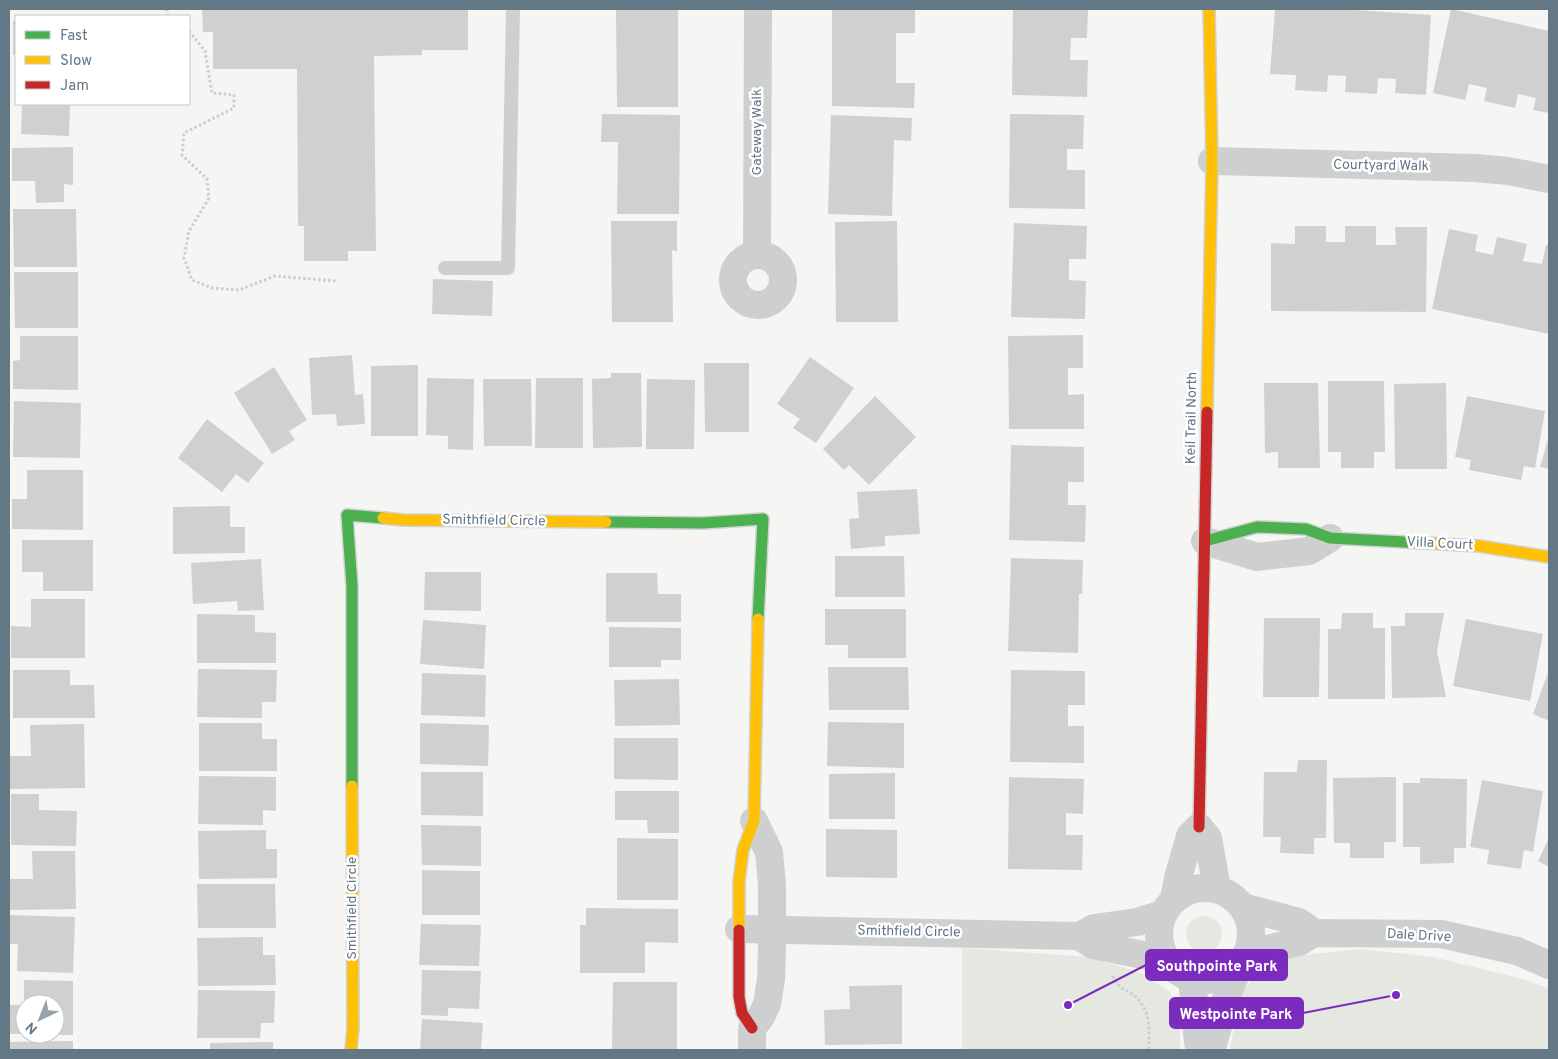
<svg xmlns="http://www.w3.org/2000/svg" width="1558" height="1059" font-family="Overpass,sans-serif">
  <style>
    .green { fill: #e4e8e1 }
    .building { fill: #cfd1d0 }
    .lines { fill: none; stroke-linecap: round; stroke-linejoin: round }
    .fast-casing { stroke: #d1d3d3; stroke-width: 14 }
    .slow-casing { stroke: #d1d3d3; stroke-width: 14 }
    .jam-casing { stroke: #d1d3d3; stroke-width: 14 }
    .path { stroke: #cccdcd; stroke-width: 3; stroke-dasharray: 2.5 2.5; stroke-linecap: butt }
    .lane { stroke: #ced0d0; stroke-width: 14 }
    .street { stroke: #ced0d0; stroke-width: 28 }
    .fast { stroke: #4caf50; stroke-width: 11 }
    .slow { stroke: #ffc107; stroke-width: 11 }
    .jam { stroke: #c62828; stroke-width: 11 }
    .labels { text-anchor: middle; dominant-baseline: central; stroke-width: 5; stroke-linejoin: round; paint-order: stroke }
    .street-label { font-size: 14px; fill: #637785; stroke: #fff }
    .leader { fill: none; stroke: #7b2cbf; stroke-width: 2 }
    .callout-dot { fill: #7b2cbf; stroke: #fff; stroke-width: 2 }
    .callout { fill: #7b2cbf; stroke: #7b2cbf; stroke-width: 2 }
    .callout-label { font-size: 15px; text-anchor: middle; font-weight: bold; fill: #fff }
  </style>
  <rect width="100%" height="100%" fill="#f5f5f3"/>
  <!-- green -->
  <g class="green">
    <circle cx="1204" cy="934" r="18"/>
    <polygon points="962,948 1090,957 1141,973 1170,992 1180,1019 1180,1050 962,1050"/>
    <path d="M1360,949l73,8 94,23 22,9v61h-319c6,-35 11,-74 46,-92z"/>
  </g>
  <!-- building -->
  <g class="building">
    <polygon points="202,9 468,9 468,50 422,50 422,55 374,56 376,251 348,251 348,261 304,261 304,226 298,226 297,69 213,69 213,32 203,32"/>
    <polygon points="616,9 678,9 678,107 617,107"/>
    <polygon points="832,9 915,9 915,33 896,33 896,83 915,83 914,108 832,106"/>
    <polygon points="1013,9 1088,9 1087,38 1071,38 1070,60 1088,60 1087,97 1012,95"/>
    <polygon points="1275,9 1340,9 1431,15 1426,95 1395,93 1396,79 1378,78 1377,94 1345,92 1346,76 1328,75 1327,92 1295,90 1296,75 1270,74"/>
    <polygon points="1451,9 1549,31 1549,113 1533,110 1536,98 1518,94 1515,108 1484,101 1487,88 1469,84 1465,100 1433,93"/>
    <rect x="13" y="21" width="3" height="34"/>
    <polygon points="22,104 70,104 69,136 21,134"/>
    <polygon points="602,114 680,115 679,214 617,214 618,142 601,142"/>
    <polygon points="1010,114 1084,115 1083,149 1067,149 1067,170 1085,170 1085,209 1009,208"/>
    <polygon points="831,115 912,118 911,141 894,140 892,216 828,214"/>
    <polygon points="73,147 73,185 64,184 64,202 36,203 35,181 12,181 12,148"/>
    <polygon points="13,209 76,209 77,267 14,267"/>
    <polygon points="611,221 677,221 677,251 672,250 673,322 612,322"/>
    <polygon points="897,221 898,322 836,322 835,222"/>
    <polygon points="1014,223 1087,226 1086,259 1069,259 1069,280 1086,281 1085,319 1011,317"/>
    <polygon points="1295,226 1326,226 1326,242 1345,242 1345,226 1376,226 1376,245 1396,245 1395,227 1427,227 1426,312 1271,311 1271,243 1295,244"/>
    <polygon points="1449,229 1478,235 1475,251 1493,255 1497,237 1527,244 1523,261 1542,264 1546,245 1549,245 1549,334 1432,309"/>
    <polygon points="14,272 78,272 78,328 15,328"/>
    <polygon points="433,279 493,281 492,316 432,314"/>
    <polygon points="1083,335 1083,368 1068,368 1068,395 1084,394 1084,429 1009,429 1008,336"/>
    <polygon points="20,336 78,336 78,390 13,389 13,361 20,360"/>
    <polygon points="352,355 355,395 363,394 365,424 337,426 336,414 312,415 309,358"/>
    <polygon points="810,357 854,388 816,443 793,428 800,419 777,404"/>
    <polygon points="704,363 749,363 749,432 705,432"/>
    <polygon points="418,365 418,436 371,436 371,366"/>
    <polygon points="274,367 307,420 289,431 295,440 272,454 234,393"/>
    <polygon points="611,373 641,373 642,447 593,448 592,379 611,378"/>
    <polygon points="427,378 474,379 473,450 448,449 448,436 426,435"/>
    <polygon points="536,378 583,378 583,448 535,448"/>
    <polygon points="483,379 531,379 532,446 484,446"/>
    <polygon points="647,379 695,380 694,449 646,449"/>
    <polygon points="1328,381 1384,381 1385,452 1374,452 1374,468 1341,468 1341,452 1328,452"/>
    <polygon points="1264,383 1318,383 1320,468 1278,468 1278,452 1265,453"/>
    <polygon points="1446,383 1447,469 1395,469 1394,384"/>
    <polygon points="875,396 916,437 869,485 849,465 844,470 823,449"/>
    <polygon points="1467,396 1545,411 1535,468 1524,466 1521,480 1469,470 1471,460 1455,457"/>
    <polygon points="14,401 81,403 80,458 13,457"/>
    <polygon points="207,419 264,463 248,483 236,474 222,492 178,458"/>
    <polygon points="1549,436 1549,469 1540,467"/>
    <polygon points="1011,445 1084,447 1084,482 1068,482 1068,505 1086,505 1085,542 1009,540"/>
    <polygon points="27,470 83,470 83,530 12,529 12,499 27,499"/>
    <polygon points="917,489 920,534 885,536 885,546 851,549 849,519 859,518 857,492"/>
    <polygon points="230,506 230,527 245,527 245,553 173,554 173,507"/>
    <polygon points="22,540 93,540 93,591 43,591 43,572 22,572"/>
    <polygon points="835,556 904,556 905,597 835,597"/>
    <polygon points="1011,558 1083,560 1082,594 1079,594 1078,653 1008,651"/>
    <polygon points="261,559 264,610 238,611 237,601 193,604 191,563"/>
    <polygon points="425,572 481,572 481,611 424,610"/>
    <polygon points="606,573 657,573 658,594 681,594 681,622 606,622"/>
    <polygon points="31,599 85,599 85,658 11,658 11,626 31,627"/>
    <polygon points="825,609 906,609 906,658 848,658 848,645 825,645"/>
    <polygon points="1342,613 1373,613 1373,628 1385,628 1385,699 1328,699 1328,629 1341,629"/>
    <polygon points="1405,613 1444,613 1437,651 1446,697 1392,698 1391,626 1405,626"/>
    <polygon points="197,614 255,615 255,632 276,633 276,663 197,663"/>
    <polygon points="1264,618 1320,618 1319,697 1263,697"/>
    <polygon points="1466,619 1543,634 1530,701 1453,686"/>
    <polygon points="423,620 486,625 484,669 420,664"/>
    <polygon points="609,627 681,628 681,660 661,660 661,667 609,667"/>
    <polygon points="828,667 908,667 909,710 829,710"/>
    <polygon points="198,669 277,670 276,702 262,702 262,718 197,717"/>
    <polygon points="13,670 70,670 70,685 94,685 95,718 13,718"/>
    <polygon points="1011,670 1085,671 1085,705 1068,705 1068,726 1084,726 1084,763 1010,762"/>
    <polygon points="1549,670 1549,721 1533,714"/>
    <polygon points="422,673 486,675 485,717 421,715"/>
    <polygon points="679,679 680,725 615,726 614,680"/>
    <polygon points="828,722 904,723 904,768 827,766"/>
    <polygon points="199,723 262,723 262,739 277,739 277,771 199,771"/>
    <polygon points="420,723 489,725 488,766 420,764"/>
    <polygon points="84,724 85,788 10,789 9,756 31,756 30,725"/>
    <polygon points="614,738 678,738 678,780 614,779"/>
    <polygon points="1298,760 1327,760 1326,838 1314,838 1314,854 1280,853 1281,837 1263,837 1264,772 1297,772"/>
    <polygon points="421,772 483,772 483,816 421,815"/>
    <polygon points="895,773 895,819 829,819 829,774"/>
    <polygon points="199,776 276,777 276,811 263,810 263,825 198,824"/>
    <polygon points="1009,777 1084,779 1083,814 1066,813 1066,835 1083,835 1082,870 1008,869"/>
    <polygon points="1396,777 1396,842 1384,842 1384,858 1350,858 1350,843 1334,843 1333,778"/>
    <polygon points="1420,778 1467,779 1466,848 1454,848 1454,863 1420,864 1420,847 1403,847 1403,783 1420,783"/>
    <polygon points="1482,780 1543,791 1533,852 1524,850 1521,869 1487,864 1489,850 1470,847"/>
    <polygon points="615,791 679,791 679,833 648,833 647,820 615,820"/>
    <polygon points="11,794 39,794 39,810 77,811 76,846 11,845"/>
    <polygon points="421,825 481,826 481,866 422,865"/>
    <polygon points="826,829 897,830 897,878 826,877"/>
    <polygon points="266,830 266,849 277,849 277,878 199,879 198,831"/>
    <polygon points="617,838 678,839 678,900 617,900"/>
    <polygon points="1549,838 1549,867 1538,861"/>
    <polygon points="32,851 75,851 76,909 9,910 9,879 33,879"/>
    <polygon points="422,870 480,871 480,915 422,915"/>
    <polygon points="197,884 275,884 276,928 198,928"/>
    <polygon points="586,908 678,909 678,943 645,942 645,973 580,973 580,925 586,925"/>
    <polygon points="10,915 75,917 73,973 17,971 18,944 9,944"/>
    <polygon points="421,924 481,925 479,966 419,965"/>
    <polygon points="263,937 263,955 275,955 276,985 198,986 197,938"/>
    <polygon points="422,970 481,971 479,1009 448,1008 448,1016 421,1015"/>
    <polygon points="24,980 73,981 73,1035 55,1035 55,1004 24,1004"/>
    <polygon points="613,982 677,982 677,1050 612,1050"/>
    <polygon points="902,985 902,1044 825,1045 824,1010 850,1009 849,986"/>
    <polygon points="198,990 275,991 274,1023 261,1023 260,1038 197,1038"/>
    <rect x="9" y="1005" width="16" height="29"/>
    <polygon points="422,1019 483,1023 481,1050 420,1050"/>
    <polygon points="73,1041 73,1050 9,1050 9,1042"/>
    <polygon points="273,1042 273,1050 210,1050 210,1043"/>
  </g>
  <g class="lines">
    <defs>
      <g id="fast">
        <polyline points="606,522 703,523 763,519 758,619"/>
        <polyline points="1205,541 1257,527 1306,529 1330,538 1423,543"/>
        <polyline points="352,786 352,586 347,515 383,518"/>
      </g>
      <g id="slow">
        <polyline points="1207,412 1212,161 1209,9"/>
        <polyline points="383,518 404,520 606,522"/>
        <polyline points="1423,543 1479,546 1549,557"/>
        <polyline points="739,930 739,882 743,850 754,821 758,619"/>
        <polyline points="351,1050 353,1028 352,786"/>
      </g>
      <g id="jam">
        <polyline points="1199,827 1207,412"/>
        <polyline points="739,930 739,997 742,1013 752,1028"/>
      </g>
    </defs>
    <!-- fast casing -->
    <use href="#fast" class="fast-casing"/>
    <!-- slow casing -->
    <use href="#slow" class="slow-casing"/>
    <!-- jam casing -->
    <use href="#jam" class="jam-casing"/>
    <!-- path -->
    <g class="path">
      <polyline points="166,9 168,16"/>
      <polyline points="189,31 205,51 212,93 234,95 234,108 184,133 182,155 207,179 209,198 189,231 184,258 192,280 212,288 239,290 275,276 336,281"/>
      <path d="M1113,976c3,13 18,14 26,24 12,14 10,33 10,50"/>
    </g>
    <!-- lane -->
    <polyline class="lane" points="445,268 508,268 513,9"/>
    <!-- street -->
    <g class="street">
      <polyline points="1212,161 1475,168 1508,171 1549,179"/>
      <polyline points="757,255 758,9"/>
      <circle cx="758" cy="280" r="25"/>
      <polyline points="1205,541 1257,557 1309,551 1330,538"/>
      <circle cx="1205" cy="934" r="46"/>
      <polyline points="1174,899 1178,878 1190,836 1199,827 1208,838 1217,889"/>
      <polyline points="1243,907 1299,922 1314,933"/>
      <polyline points="739,929 1079,936 1094,928 1137,922 1163,914"/>
      <polyline points="1079,936 1093,945 1148,956 1174,969"/>
      <polyline points="1247,953 1299,942 1314,933 1441,934 1517,951 1549,965"/>
      <polyline points="1192,978 1198,1043 1201,1050"/>
      <polyline points="752,1050 752,1028 761,1017 767,1004 771,979 772,949 772,885 769,852 754,821"/>
      <polyline points="1206,1050 1213,1044 1226,999 1239,966"/>
    </g>
    <!-- fast -->
    <use href="#fast" class="fast"/>
    <!-- slow -->
    <use href="#slow" class="slow"/>
    <!-- jam -->
    <use href="#jam" class="jam"/>
  </g>
  <g class="labels">
    <!-- street labels -->
    <g class="street-label">
      <text transform="translate(757 132) rotate(-90)">Gateway Walk</text>
      <text transform="translate(1381 166) rotate(1)">Courtyard Walk</text>
      <text transform="translate(1192 418) rotate(-89)">Keil Trail North</text>
      <text transform="translate(494 521) rotate(1)">Smithfield Circle</text>
      <text transform="translate(1440 544) rotate(3)">Villa Court</text>
      <text transform="translate(352 908) rotate(-90)">Smithfield Circle</text>
      <text transform="translate(909 932) rotate(1)">Smithfield Circle</text>
      <text transform="translate(1419 936) rotate(3)">Dale Drive</text>
    </g>
  </g>
  <!-- callouts -->
  <path class="leader" d="M1068 1005L1146 965M1396 995L1303 1013"/>
  <g class="callout-dot">
    <circle cx="1068" cy="1005" r="5"/>
    <circle cx="1396" cy="995" r="5"/>
  </g>
  <g class="callout">
    <rect x="1146" y="950" width="141" height="30" rx="5"/>
    <rect x="1170" y="998" width="133" height="30" rx="5"/>
  </g>
  <g class="callout-label">
    <text x="1217" y="971">Southpointe Park</text>
    <text x="1236" y="1019">Westpointe Park</text>
  </g>
  <!-- border -->
  <rect width="1558" height="1059" fill="none" stroke="#637785" stroke-width="20"/>
  <!-- legend -->
  <rect x="15" y="15" width="175" height="90" fill="#ffffff" stroke="#c1c9ce"/>
  <rect x="25" y="31" width="25" height="8" fill="#4caf50" stroke="#c1c9ce"/>
  <text x="60" y="40" font-size="15" fill="#637785">Fast</text>
  <rect x="25" y="56" width="25" height="8" fill="#ffc107" stroke="#c1c9ce"/>
  <text x="60" y="65" font-size="15" fill="#637785">Slow</text>
  <rect x="25" y="81" width="25" height="8" fill="#c62828" stroke="#c1c9ce"/>
  <text x="60" y="90" font-size="15" fill="#637785">Jam</text>
  <!-- north arrow -->
  <g transform="translate(40 1019) rotate(223)"><circle r="24" fill="#ffffff" stroke="#c1c9ce"/>
  <path d="M0-4L9 19L0 12L-9 19Z" fill="#96a3ac"/>
  <text y="-8" font-size="14" font-weight="bold" text-anchor="middle" fill="#637785">N</text>
  </g>
</svg>
